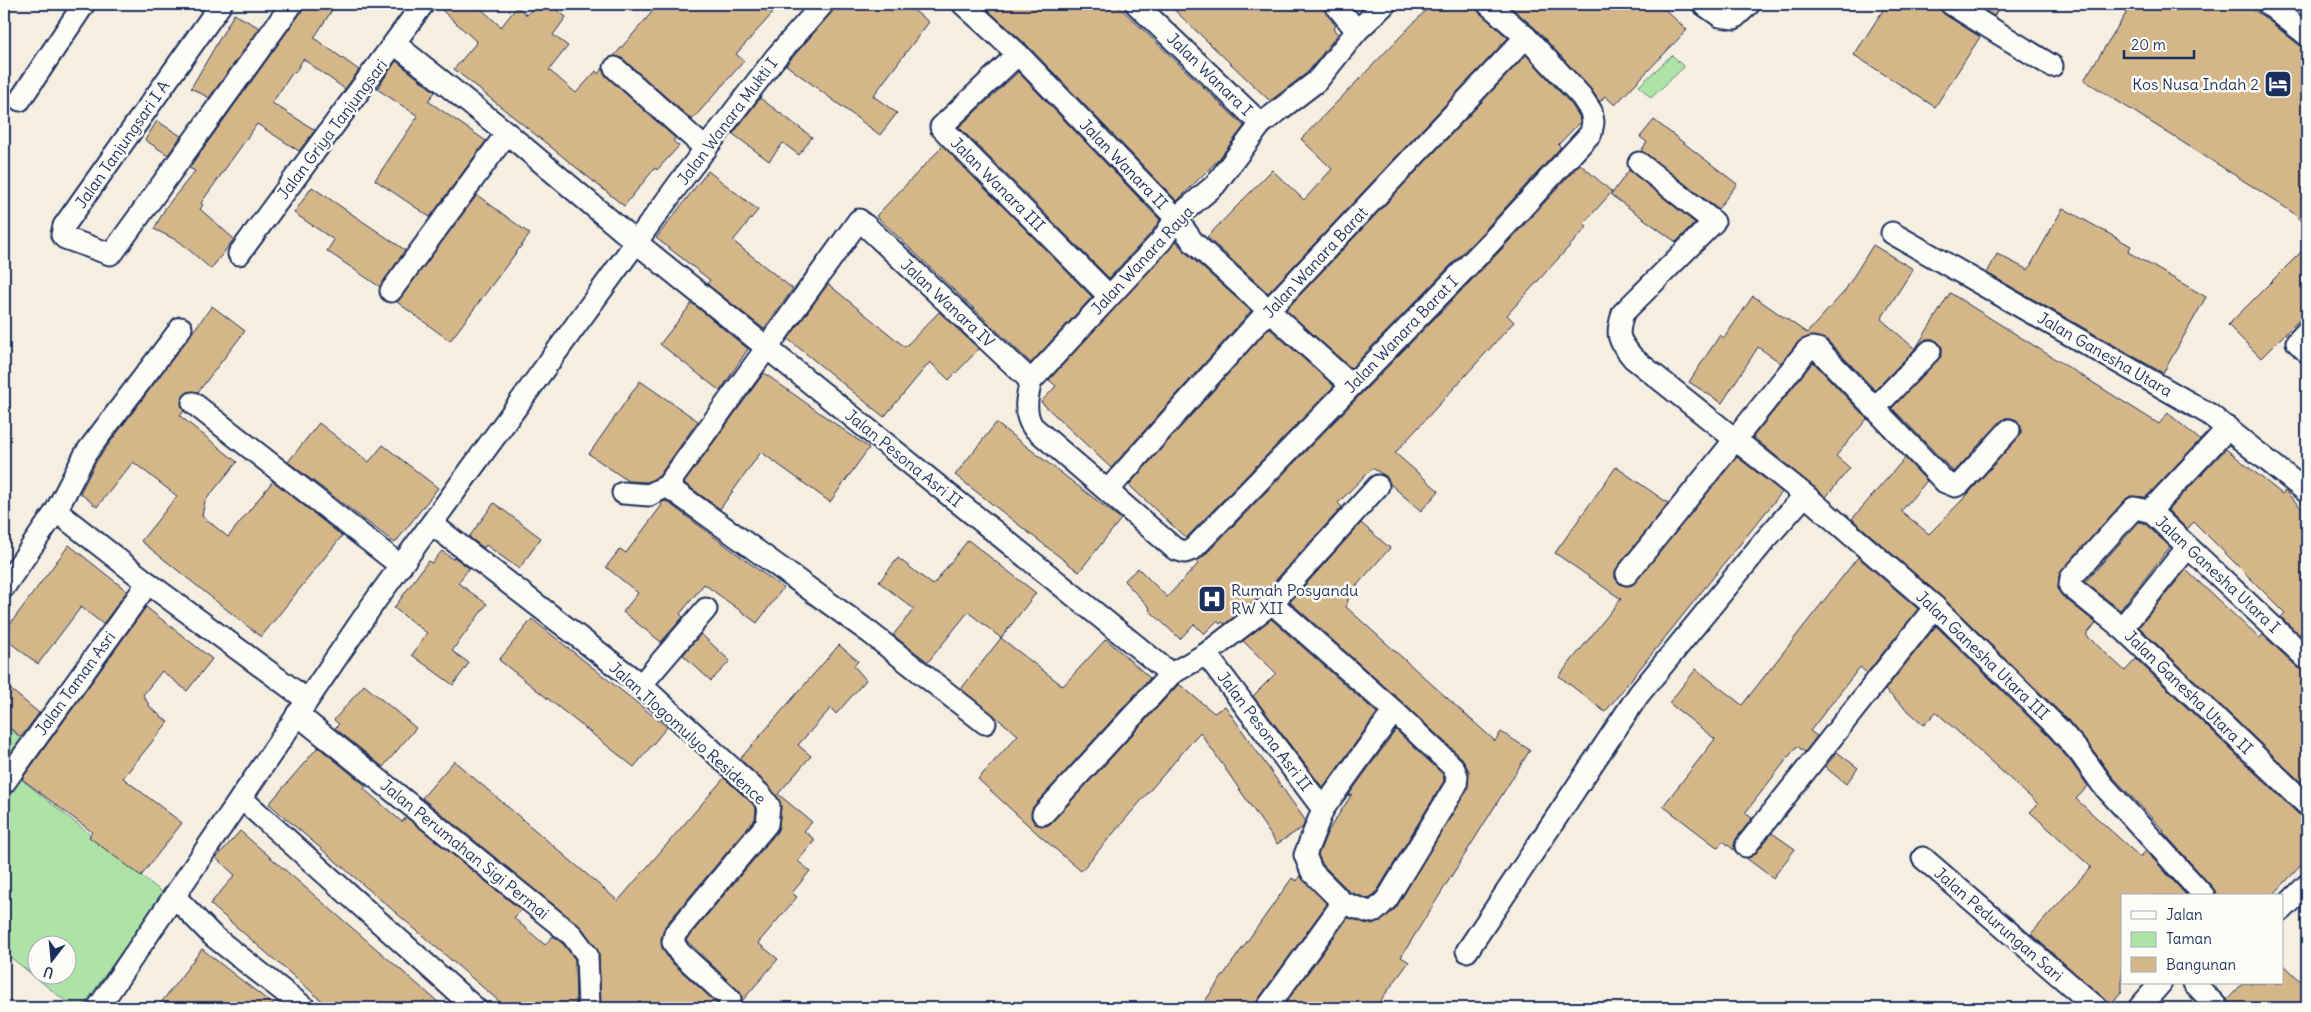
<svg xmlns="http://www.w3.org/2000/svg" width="2311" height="1012" font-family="Delius,sans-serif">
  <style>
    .green { fill: #aee3a6; stroke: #648982; fill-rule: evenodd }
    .building { fill: #d5b689; stroke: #1b2f5e }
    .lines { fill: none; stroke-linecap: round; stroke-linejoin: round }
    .minor-casing { stroke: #1b2f5e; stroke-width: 25 }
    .minor { stroke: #fdfcf7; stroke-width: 21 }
    .labels { text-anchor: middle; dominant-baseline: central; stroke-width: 5; stroke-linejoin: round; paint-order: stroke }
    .street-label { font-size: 16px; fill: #1b2f5e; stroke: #fdfcf7 }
    .poi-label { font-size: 16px; fill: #1b2f5e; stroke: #fdfcf7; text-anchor: end }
  </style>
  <rect width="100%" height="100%" fill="#f5eee1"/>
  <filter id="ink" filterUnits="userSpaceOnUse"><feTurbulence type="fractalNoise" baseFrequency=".02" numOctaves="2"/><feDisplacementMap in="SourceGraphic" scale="10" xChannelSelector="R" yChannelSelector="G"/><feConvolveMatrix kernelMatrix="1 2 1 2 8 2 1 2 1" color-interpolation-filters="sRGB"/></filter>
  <g filter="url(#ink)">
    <!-- green -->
    <g class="green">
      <polygon points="1672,55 1684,67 1651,98 1639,86"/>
      <path d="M4,725l22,17 -20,25 157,126 -81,115h-8l-70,-56zM38,944h30v30h-30z"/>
    </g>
    <!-- building -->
    <g class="building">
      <polygon points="304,4 336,4 314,38 359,70 345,89 303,59 295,73 293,72 272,103 315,130 299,151 257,124 201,203 203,205 200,209 234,239 211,269 180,242 154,229 166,207 195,171 189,168 302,11"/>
      <polygon points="435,4 476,4 501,27 517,7 527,15 536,4 549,4 566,17 553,35 568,46 549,70 576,93 596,71 598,74 603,68 607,77 675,138 673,141 679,146 657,170 655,168 624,206 454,69 477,42"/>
      <polygon points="659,4 781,4 736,54 744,61 692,120 623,59 614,56"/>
      <polygon points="835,4 905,4 929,22 873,96 897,113 880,135 786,65 832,12"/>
      <polygon points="981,4 1116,4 1244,126 1219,159 1177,201 1027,45"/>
      <polygon points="1168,4 1323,4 1325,12 1336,26 1333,29 1338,34 1308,72 1270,101"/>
      <polygon points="1432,4 1476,4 1480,13 1508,38 1268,293 1207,237 1272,170 1304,200 1332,169 1301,139"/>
      <polygon points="1507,4 1659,4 1687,30 1615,105 1605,96 1600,102 1590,88 1535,28"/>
      <polygon points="1887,4 1939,4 1944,14 1980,37 1935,107 1854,55"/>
      <polygon points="1974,4 2001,4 1994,16"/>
      <polygon points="2132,4 2244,4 2263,16 2299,45 2307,47 2307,227 2292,212 2263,193 2084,80"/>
      <polygon points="234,14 260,28 209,98 191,88"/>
      <polygon points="1526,55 1571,104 1579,116 1580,122 1558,145 1561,147 1481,234 1351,368 1286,310"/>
      <polygon points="396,61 435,92 428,101 486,141 430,217 375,180 418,116 377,89"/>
      <polygon points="1018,72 1160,220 1152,232 1109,278 959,127"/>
      <polygon points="760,98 812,137 799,155 783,143 769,161 733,134"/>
      <polygon points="1654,120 1737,184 1718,209 1641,151 1647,142 1640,137"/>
      <polygon points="157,121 181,136 168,155 145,140"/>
      <polygon points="943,146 1092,297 1031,363 876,216"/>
      <polygon points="1580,164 1612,192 1584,223 1587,227 1507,315 1514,322 1395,453 1439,491 1421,511 1390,484 1386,476 1372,468 1338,503 1342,507 1263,594 1225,624 1222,622 1220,624 1217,621 1204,634 1194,624 1180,639 1149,610 1150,608 1124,581 1138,568 1167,597 1198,564 1196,561 1202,558 1499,252"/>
      <polygon points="1629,170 1695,223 1676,242 1611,195"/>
      <polygon points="708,171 758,210 733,241 793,289 764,329 707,284 710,280 656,238"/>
      <polygon points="312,187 405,250 380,287 327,251 334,240 294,213"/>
      <polygon points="477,195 530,234 450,341 397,302"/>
      <polygon points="2063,208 2131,246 2128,252 2206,297 2163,373 1987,273 1997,254 2028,270"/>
      <polygon points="1176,241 1184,251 1251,311 1111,468 1041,402 1056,386 1049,380"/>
      <polygon points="1873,245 1913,269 1881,319 1915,349 1875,390 1827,340 1814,336 1798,342 1781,363 1758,347 1722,403 1689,382 1720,335 1724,338 1753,296 1807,333 1844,292"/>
      <polygon points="2307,246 2307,312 2261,358 2228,325"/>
      <polygon points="828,284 905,347 939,312 979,349 949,380 930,362 884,417 788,339"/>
      <polygon points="1950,293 2159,424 2168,413 2200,440 2146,497 2130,496 2125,500 2062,570 2059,576 2058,590 2062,596 2096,623 2086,635 2125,671 2136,659 2298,814 2307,817 2307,859 2272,896 2216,896 2213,888 2163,832 2164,831 2112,776 2090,746 2068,720 1943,598 1852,519 1905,458 1927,481 1901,511 1929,534 1968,494 2021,433 2021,426 2017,420 2011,418 2005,418 1954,472 1892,408 1942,354 1942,347 1938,342 1933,339 1926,339 1916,348"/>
      <polygon points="692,303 748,349 720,391 660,344"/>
      <polygon points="212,306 245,331 198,392 188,392 181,401 184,411 180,416 237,462 205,501 202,516 228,537 273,481 342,536 261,637 141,541 177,496 133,462 97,507 80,493 97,460"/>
      <polygon points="1269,328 1334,386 1186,538 1129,485"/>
      <polygon points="1813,362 1867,419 1836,456 1850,468 1826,497 1753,437"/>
      <polygon points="764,373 869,448 830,502 761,452 720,509 684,483"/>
      <polygon points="640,381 698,421 659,476 647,482 628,481 589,454"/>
      <polygon points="319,423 369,462 383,445 438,488 395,543 288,462"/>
      <polygon points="996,423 1121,519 1079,572 955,475"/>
      <polygon points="2226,449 2282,494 2285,491 2307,514 2307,642 2281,617 2285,613 2194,522 2187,529 2168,510"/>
      <polygon points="1737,457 1782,492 1605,712 1559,676 1621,599 1555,553 1616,467 1668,503 1615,572 1615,578 1620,584 1626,586 1632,585"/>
      <polygon points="666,501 783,588 757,623 704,584 680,614 683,617 661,642 623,612 638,593 606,567 620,549 626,553 662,505 660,503"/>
      <polygon points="494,503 541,538 519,569 486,545 484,548 469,537"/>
      <polygon points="2139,522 2144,523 2170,547 2120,610 2085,582"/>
      <polygon points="1361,523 1390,548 1350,593 1346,607 1495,741 1501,732 1530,750 1401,957 1409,962 1375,1008 1282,1008 1348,918 1372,924 1384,919 1396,908 1468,786 1469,771 1462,758 1402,702 1290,602"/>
      <polygon points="968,540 1036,593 1001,638 1063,686 1106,639 1150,678 1034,806 1031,817 1035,824 1046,826 1052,822 1179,684 1214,713 1225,706 1305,820 1303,827 1277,844 1200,732 1081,871 1039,835 978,779 1018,735 961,689 1001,638 968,612 928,662 893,635 914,609 879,582 898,558 933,585"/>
      <polygon points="69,545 127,591 103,624 81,607 38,664 4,638 4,632"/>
      <polygon points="442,551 453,559 454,557 469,568 458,583 487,604 452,651 469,663 453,685 412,655 427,633 394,608 428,561 432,563"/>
      <polygon points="1858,557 1918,609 1867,673 1860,667 1810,731 1817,736 1805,752 1797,746 1745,813 1752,818 1736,839 1734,850 1723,841 1718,848 1663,806 1715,739 1669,703 1696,669 1742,705"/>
      <polygon points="2186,570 2259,638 2263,635 2298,668 2307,671 2307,788 2139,627"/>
      <polygon points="146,607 212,659 187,691 162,671 143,695 151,708 168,722 123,778 182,823 141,876 89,837 92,832 22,779"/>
      <polygon points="532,619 667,727 634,767 499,660"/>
      <polygon points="1271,619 1377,713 1323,788 1253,696 1276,673 1243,641"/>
      <polygon points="1936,626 2050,738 2070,761 2088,786 2076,799 2140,857 2146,851 2187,896 2122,896 2122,992 2111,1005 2031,934 2091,867 2030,812 2038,804 1936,712 1924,725 1885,690"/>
      <polygon points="701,634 730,661 711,681 683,655"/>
      <polygon points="839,645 858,661 854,666 866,680 836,714 831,708 798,745 811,756 778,794 812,822 804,831 815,840 798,861 810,871 792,893 797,897 758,943 778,959 742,1001 738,990 686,940 777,832 779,826 781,807 779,799 769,786 740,759"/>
      <polygon points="4,684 39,713 21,737 4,723"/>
      <polygon points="364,685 416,728 383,767 335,728 339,724 334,720"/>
      <polygon points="1396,730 1443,774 1444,781 1377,891 1369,899 1350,892 1323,865 1318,855 1328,831 1352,794 1348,796"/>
      <polygon points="318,747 366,786 364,789 402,822 406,817 521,910 514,918 545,945 553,936 563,944 575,959 576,1008 507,1008 269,804"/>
      <polygon points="1837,752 1858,768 1846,784 1825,767"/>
      <polygon points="454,761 618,901 724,778 752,803 756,809 755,819 665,926 661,939 662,948 670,961 722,1008 601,1008 599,954 582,928 422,798"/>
      <polygon points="240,831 270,857 445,1008 331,1008 321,1000 210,904 235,875 216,858"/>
      <polygon points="1772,833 1795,849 1773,878 1746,858 1755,854"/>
      <polygon points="1300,875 1327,904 1257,1001 1255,1008 1200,1008 1292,878 1297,881"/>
      <polygon points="202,949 236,976 278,1008 157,1008"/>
      <polygon points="2282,963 2307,987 2307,1000 2300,1008 2230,1008 2227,1000 2243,983 2282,983"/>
    </g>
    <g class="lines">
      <defs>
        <g id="minor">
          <polyline points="221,4 64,226 62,235 65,238 110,254 114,251 292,4"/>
          <polyline points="963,4 1018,54 1176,218 1193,242 1351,385"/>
          <polyline points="1136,4 1261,124"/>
          <polyline points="1335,4 1357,31"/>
          <path d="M1385,4l-28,27 -40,50 -56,43 -46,61 -39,33 -14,22 -131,141c-4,15 -8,32 2,46l142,122 10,3 8,-3 297,-306 101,-110 2,-11 -2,-11 -10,-15 -55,-59 -38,-33"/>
          <polyline points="1703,4 1720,16 1734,18 1749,4"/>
          <polyline points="1951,4 2052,66"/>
          <polyline points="2268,4 2307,35"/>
          <polyline points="395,44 507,133 637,243 1171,674 1206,654 1272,603 1378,486"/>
          <polyline points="1018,54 941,127 1109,296"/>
          <polyline points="615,68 706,149"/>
          <polyline points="20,100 84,4"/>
          <path d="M1639,163l75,59 -91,91c-7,24 -5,26 10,45l172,137 130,112 124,122 21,24 22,31 102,112"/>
          <polyline points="865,225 1031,381"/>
          <polyline points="1892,233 2209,414 2307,492"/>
          <polyline points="239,254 423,4"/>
          <polyline points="391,291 507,133"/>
          <polyline points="2307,331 2297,342 2307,352"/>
          <polyline points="193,403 401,566"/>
          <polyline points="1874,409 1930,351"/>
          <polyline points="667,486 869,632 985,723"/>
          <polyline points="1108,490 1268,311 1526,37"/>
          <polyline points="623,493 649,495 667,486 859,220"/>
          <polyline points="56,511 148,583 307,700"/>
          <polyline points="2150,511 2134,508 2071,578 2070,586 2122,628 2307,805"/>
          <polyline points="2150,511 2307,659"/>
          <polyline points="2150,511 2228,428"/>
          <polyline points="432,524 641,685 761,795 769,806 767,824 675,934 673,942 679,952 730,999"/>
          <polyline points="1627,574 1807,350 1812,348 1818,349 1945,482 1955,486 1960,484 2009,430"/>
          <polyline points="4,587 56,511 86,453 181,328"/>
          <polyline points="1272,603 1394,711 1453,767 1457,776 1456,785 1387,899 1376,910 1369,912 1343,903 1312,872 1305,855 1323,809 1394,711"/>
          <polyline points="2122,628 2188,547"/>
          <polyline points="1206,654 1323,809"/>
          <polyline points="641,685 706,609"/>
          <polyline points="297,714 572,935 587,955 589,1008"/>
          <polyline points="4,783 148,583"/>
          <polyline points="241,798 475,1008"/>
          <polyline points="1043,814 1171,674"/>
          <polyline points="1746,846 1935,607"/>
          <polyline points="1923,858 2097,1008"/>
          <polyline points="174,896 213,936 305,1008"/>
          <polyline points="2282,910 2307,885"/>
          <polyline points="1467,951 1639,694 1765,540 1805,495"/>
          <polyline points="2194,983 2218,1008"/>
          <polyline points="98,1008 373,604 680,182 776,57 823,4"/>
          <polyline points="1267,1008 1343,903"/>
          <polyline points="2139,1008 2161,983"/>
        </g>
      </defs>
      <!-- minor casing -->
      <use href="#minor" class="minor-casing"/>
      <!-- minor -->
      <use href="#minor" class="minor"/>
    </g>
  </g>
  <!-- icons -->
  <defs>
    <symbol id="hotel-square" viewBox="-11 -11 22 22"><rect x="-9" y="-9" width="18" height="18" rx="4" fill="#1b2f5e" stroke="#fdfcf7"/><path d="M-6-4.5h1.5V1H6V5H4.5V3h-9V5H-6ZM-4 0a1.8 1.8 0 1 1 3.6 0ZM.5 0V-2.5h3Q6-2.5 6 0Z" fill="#fff"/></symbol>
    <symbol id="hospital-square" viewBox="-11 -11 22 22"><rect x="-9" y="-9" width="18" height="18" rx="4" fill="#1b2f5e" stroke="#fdfcf7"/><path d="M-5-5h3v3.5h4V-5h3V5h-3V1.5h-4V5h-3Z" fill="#fff"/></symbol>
  </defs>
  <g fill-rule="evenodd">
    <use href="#hotel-square" x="2262" y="68" width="32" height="32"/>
    <use href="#hospital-square" x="1196" y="583" width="32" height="32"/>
  </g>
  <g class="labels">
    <!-- street labels -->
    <g class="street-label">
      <text transform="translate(1210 74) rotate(44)">Jalan Wanara I</text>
      <text transform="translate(727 121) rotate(-53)">Jalan Wanara Mukti I</text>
      <text transform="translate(332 129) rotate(-53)">Jalan Griya Tanjungsari</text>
      <text transform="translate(122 144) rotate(-55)">Jalan Tanjungsari I A</text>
      <text transform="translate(1124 164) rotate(46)">Jalan Wanara II</text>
      <text transform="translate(998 184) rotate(45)">Jalan Wanara III</text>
      <text transform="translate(1142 260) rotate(-47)">Jalan Wanara Raya</text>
      <text transform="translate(1315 262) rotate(-47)">Jalan Wanara Barat</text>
      <text transform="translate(948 303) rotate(43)">Jalan Wanara IV</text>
      <text transform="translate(1401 334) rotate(-46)">Jalan Wanara Barat I</text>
      <text transform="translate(2105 354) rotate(30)">Jalan Ganesha Utara</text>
      <text transform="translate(904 458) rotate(39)">Jalan Pesona Asri II</text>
      <text transform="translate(2218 574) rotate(43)">Jalan Ganesha Utara I</text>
      <text transform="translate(1983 655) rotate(44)">Jalan Ganesha Utara III</text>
      <text transform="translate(75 683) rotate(-54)">Jalan Taman Asri</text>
      <text transform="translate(2189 692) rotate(44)">Jalan Ganesha Utara II</text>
      <text transform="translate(1265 731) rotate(53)">Jalan Pesona Asri II</text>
      <text transform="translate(688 733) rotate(42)">Jalan Tlogomulyo Residence</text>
      <text transform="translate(465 849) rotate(39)">Jalan Perumahan Sigi Permai</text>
      <text transform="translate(1999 924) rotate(41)">Jalan Pedurungan Sari</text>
    </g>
    <!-- poi labels -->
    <g class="poi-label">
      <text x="2259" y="84">Kos Nusa Indah 2</text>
      <text x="1231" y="590" text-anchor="start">Rumah Posyandu<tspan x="1231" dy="18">RW XII</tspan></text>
    </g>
  </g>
  <!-- margin -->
  <rect width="2311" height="1012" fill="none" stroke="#fdfcf7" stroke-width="20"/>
  <rect x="10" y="10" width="2291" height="992" fill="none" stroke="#1b2f5e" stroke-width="2" filter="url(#ink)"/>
  <!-- legend -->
  <rect x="2121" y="894" width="162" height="90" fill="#fdfcf7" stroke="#a3aaba"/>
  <rect x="2131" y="911" width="25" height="8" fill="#fdfcf7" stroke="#a3aaba"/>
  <text x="2166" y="920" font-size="15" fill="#1b2f5e">Jalan</text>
  <rect x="2131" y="932" width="25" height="15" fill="#aee3a6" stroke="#a3aaba"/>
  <text x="2166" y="944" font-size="15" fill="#1b2f5e">Taman</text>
  <rect x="2131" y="957" width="25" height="15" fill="#d5b689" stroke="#a3aaba"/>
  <text x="2166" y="970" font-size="15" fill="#1b2f5e">Bangunan</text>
  <!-- north arrow -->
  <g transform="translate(52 960) rotate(196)"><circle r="24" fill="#fdfcf7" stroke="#a3aaba"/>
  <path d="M0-4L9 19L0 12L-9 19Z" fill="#1b2f5e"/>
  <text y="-8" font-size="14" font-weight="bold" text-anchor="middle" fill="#1b2f5e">U</text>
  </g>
  <!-- scale -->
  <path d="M2124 50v8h70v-8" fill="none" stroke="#1b2f5e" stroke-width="2.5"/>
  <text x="2131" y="50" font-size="15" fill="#1b2f5e" stroke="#fdfcf7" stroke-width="4" paint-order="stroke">20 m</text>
</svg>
